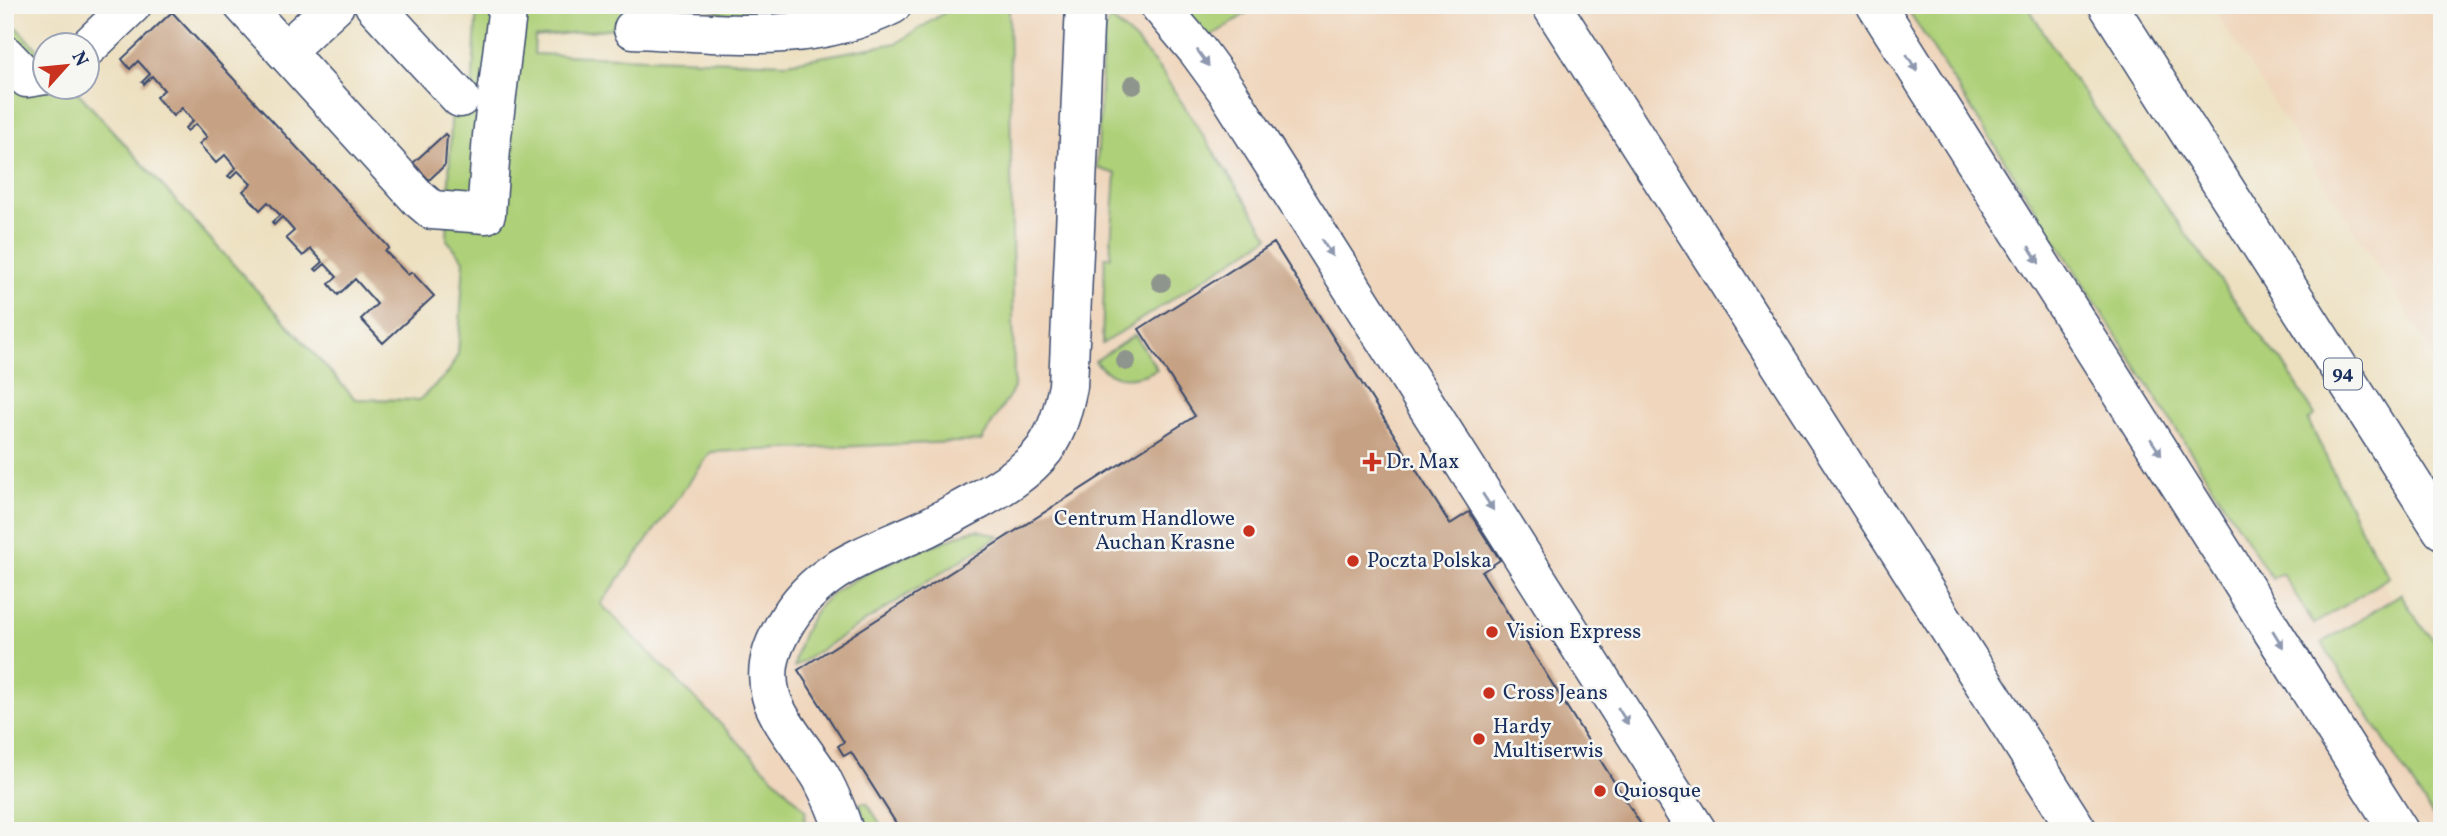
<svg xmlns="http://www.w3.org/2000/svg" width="2447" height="836" font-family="Vollkorn,serif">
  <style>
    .built { fill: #efd6bc }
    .green { fill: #aed078; stroke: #64806b; stroke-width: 2 }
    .building { fill: #c6a183 }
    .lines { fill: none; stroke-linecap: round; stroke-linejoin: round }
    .minor-casing { stroke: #3a4a6d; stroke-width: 41 }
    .major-casing { stroke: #3a4a6d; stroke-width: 41 }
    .minor { stroke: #fff; stroke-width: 38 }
    .major { stroke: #fff; stroke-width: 38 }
    .tree { fill: #8e958d }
    .oneway { fill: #8d97ae }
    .poi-dot { fill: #c8321e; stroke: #f6f6f2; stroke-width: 2.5 }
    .labels { text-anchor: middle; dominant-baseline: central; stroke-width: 5; stroke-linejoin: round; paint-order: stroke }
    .shield { fill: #f6f6f2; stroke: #5d6b8a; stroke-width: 2 }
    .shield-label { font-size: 19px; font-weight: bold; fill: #1b2f5e }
    .poi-label { font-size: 21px; fill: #1b2f5e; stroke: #f6f6f2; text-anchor: start }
  </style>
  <rect width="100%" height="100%" fill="#f6f6f2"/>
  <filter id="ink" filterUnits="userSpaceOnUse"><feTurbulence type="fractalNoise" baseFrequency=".0143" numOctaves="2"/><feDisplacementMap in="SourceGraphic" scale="14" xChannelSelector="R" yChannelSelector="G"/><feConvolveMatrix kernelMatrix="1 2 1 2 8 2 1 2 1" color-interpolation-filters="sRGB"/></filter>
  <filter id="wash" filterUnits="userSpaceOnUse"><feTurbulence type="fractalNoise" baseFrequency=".00686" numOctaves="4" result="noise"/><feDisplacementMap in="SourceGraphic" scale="28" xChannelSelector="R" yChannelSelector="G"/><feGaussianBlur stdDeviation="1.57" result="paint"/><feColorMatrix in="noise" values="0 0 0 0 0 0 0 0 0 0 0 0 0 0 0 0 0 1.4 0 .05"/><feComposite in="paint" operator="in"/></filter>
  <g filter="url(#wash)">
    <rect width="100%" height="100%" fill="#ede0c0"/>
    <!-- built -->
    <g class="built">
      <polygon points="1009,5 2009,5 2442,674 2442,831 803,831 806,810 601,604 711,451 981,441 1014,388"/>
      <polygon points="2211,5 2442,5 2442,367"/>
    </g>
    <!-- green -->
    <g class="green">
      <polygon points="477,5 635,5 632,26 535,37 534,54 787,63 897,43 956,5 1009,5 1014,388 981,441 711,452 601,604 806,810 803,831 5,831 5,16 45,57 46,88 74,88 355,399 419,400 448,373 458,354 464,260 447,240 451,123 452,114 472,94"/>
      <polygon points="702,5 825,5 725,14"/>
      <polygon points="1179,5 1259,5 1207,39"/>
      <polygon points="1905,5 2027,5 2069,73 2274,354 2282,361 2315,415 2308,420 2364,535 2389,577 2314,624 2282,573 2272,579"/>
      <polygon points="1110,18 1136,41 1162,72 1269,237 1102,344 1105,257 1110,257 1116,174 1097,168 1103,44 1105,30"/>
      <path d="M1135,335l22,34c-22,12 -45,13 -62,-8z"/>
      <path d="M978,530l21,6 -205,131c3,-21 9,-37 21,-55 25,-37 113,-64 155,-81z"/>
      <polygon points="2401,594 2419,623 2442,650 2442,830 2322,643"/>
      <polygon points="859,803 867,803 885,831 867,831"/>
    </g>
    <g id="blocks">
      <!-- building -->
      <g class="building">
        <polygon points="172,12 387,245 389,248 385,251 408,275 412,272 434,296 383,343 361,319 377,304 355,279 338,295 329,284 337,277 325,264 317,271 315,269 323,262 311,249 303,256 286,238 294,231 282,217 274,225 272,222 280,215 268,202 260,210 243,191 251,184 238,171 231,178 228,176 236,168 225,155 216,163 199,144 207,137 196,124 187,131 185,128 193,121 182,108 173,116 156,97 164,90 152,76 144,84 142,82 150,74 138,61 130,69 122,59"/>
        <polygon points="445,134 447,136 445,165 429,180 413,163"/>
        <polygon points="1274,243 1450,524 1469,512 1500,560 1482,572 1645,831 901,831 851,752 844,756 838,746 844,742 798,670 1195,416 1139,329"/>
      </g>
    </g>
  </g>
  <g filter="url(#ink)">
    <use href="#blocks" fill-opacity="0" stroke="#3a4a6d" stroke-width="2"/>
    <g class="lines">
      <defs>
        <g id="minor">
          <polyline points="243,5 419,199 432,210 486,214 492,136 508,5"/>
          <polyline points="374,5 460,98"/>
          <polyline points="1159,5 1197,50 1227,91 1697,831"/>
          <polyline points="1551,5 2078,831"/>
          <polyline points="1876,5 2399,831"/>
          <path d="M633,29c89,3 176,18 259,-24"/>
          <polyline points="88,47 132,5"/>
          <polyline points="285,51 335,5"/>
          <polyline points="5,55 27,78 46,75"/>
          <path d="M844,831c-6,-19 -14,-37 -23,-54 -14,-23 -44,-57 -50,-81 -6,-23 -2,-41 8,-61 32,-65 81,-77 141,-104 20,-9 38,-20 57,-30 24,-13 50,-29 67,-51 14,-20 19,-40 24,-64l17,-381"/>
        </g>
        <polyline id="major" points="2108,5 2442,530"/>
      </defs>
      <!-- minor casing -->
      <use href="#minor" class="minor-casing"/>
      <!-- major casing -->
      <use href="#major" class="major-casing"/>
      <!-- minor -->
      <use href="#minor" class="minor"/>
      <!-- major -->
      <use href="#major" class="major"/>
    </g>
    <!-- trees -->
    <g class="tree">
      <circle cx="1133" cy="85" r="10"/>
      <circle cx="1161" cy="282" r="10"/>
      <circle cx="1126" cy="361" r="10"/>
    </g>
    <!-- one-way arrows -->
    <defs><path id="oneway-solid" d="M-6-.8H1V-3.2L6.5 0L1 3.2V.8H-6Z" transform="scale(1.75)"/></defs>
    <g class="oneway">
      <use href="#oneway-solid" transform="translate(1203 58) rotate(54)"/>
      <use href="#oneway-solid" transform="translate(1912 63) rotate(58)"/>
      <use href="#oneway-solid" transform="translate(1327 248) rotate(57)"/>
      <use href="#oneway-solid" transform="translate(2034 255) rotate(58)"/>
      <use href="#oneway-solid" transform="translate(2156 447) rotate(57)"/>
      <use href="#oneway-solid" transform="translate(1488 502) rotate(57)"/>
      <use href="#oneway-solid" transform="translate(2278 639) rotate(58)"/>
      <use href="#oneway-solid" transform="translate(1623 716) rotate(58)"/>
    </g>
  </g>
  <!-- markers -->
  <g class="poi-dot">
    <path d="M1368.5 451.5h7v7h7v7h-7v7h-7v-7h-7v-7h7z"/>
    <circle cx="1249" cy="531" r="7"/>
    <circle cx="1353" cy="561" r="7"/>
    <circle cx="1492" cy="632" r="7"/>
    <circle cx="1489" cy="693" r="7"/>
    <circle cx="1479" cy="739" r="7"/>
    <circle cx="1600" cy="791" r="7"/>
  </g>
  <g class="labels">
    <!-- shield labels -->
    <rect class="shield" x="2324" y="358.5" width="38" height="31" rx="5"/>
    <g class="shield-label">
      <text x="2343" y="374">94</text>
    </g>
    <!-- poi labels -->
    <g class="poi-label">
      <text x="1386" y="462">Dr. Max</text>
      <text x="1235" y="519" text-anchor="end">Centrum Handlowe<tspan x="1235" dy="24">Auchan Krasne</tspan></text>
      <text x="1367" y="561">Poczta Polska</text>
      <text x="1506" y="632">Vision Express</text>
      <text x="1503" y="693">Cross Jeans</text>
      <text x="1493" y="727">Hardy<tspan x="1493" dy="24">Multiserwis</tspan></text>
      <text x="1614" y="791">Quiosque</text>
    </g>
  </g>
  <!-- margin -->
  <rect width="2447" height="836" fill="none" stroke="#f6f6f2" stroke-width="28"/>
  <!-- north arrow -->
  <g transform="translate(66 66) rotate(63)"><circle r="33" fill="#f6f6f2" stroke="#9ea6b7" stroke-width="2"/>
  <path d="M0-5L12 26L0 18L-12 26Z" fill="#c8321e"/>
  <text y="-10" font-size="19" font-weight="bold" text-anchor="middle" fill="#1b2f5e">N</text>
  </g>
</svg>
